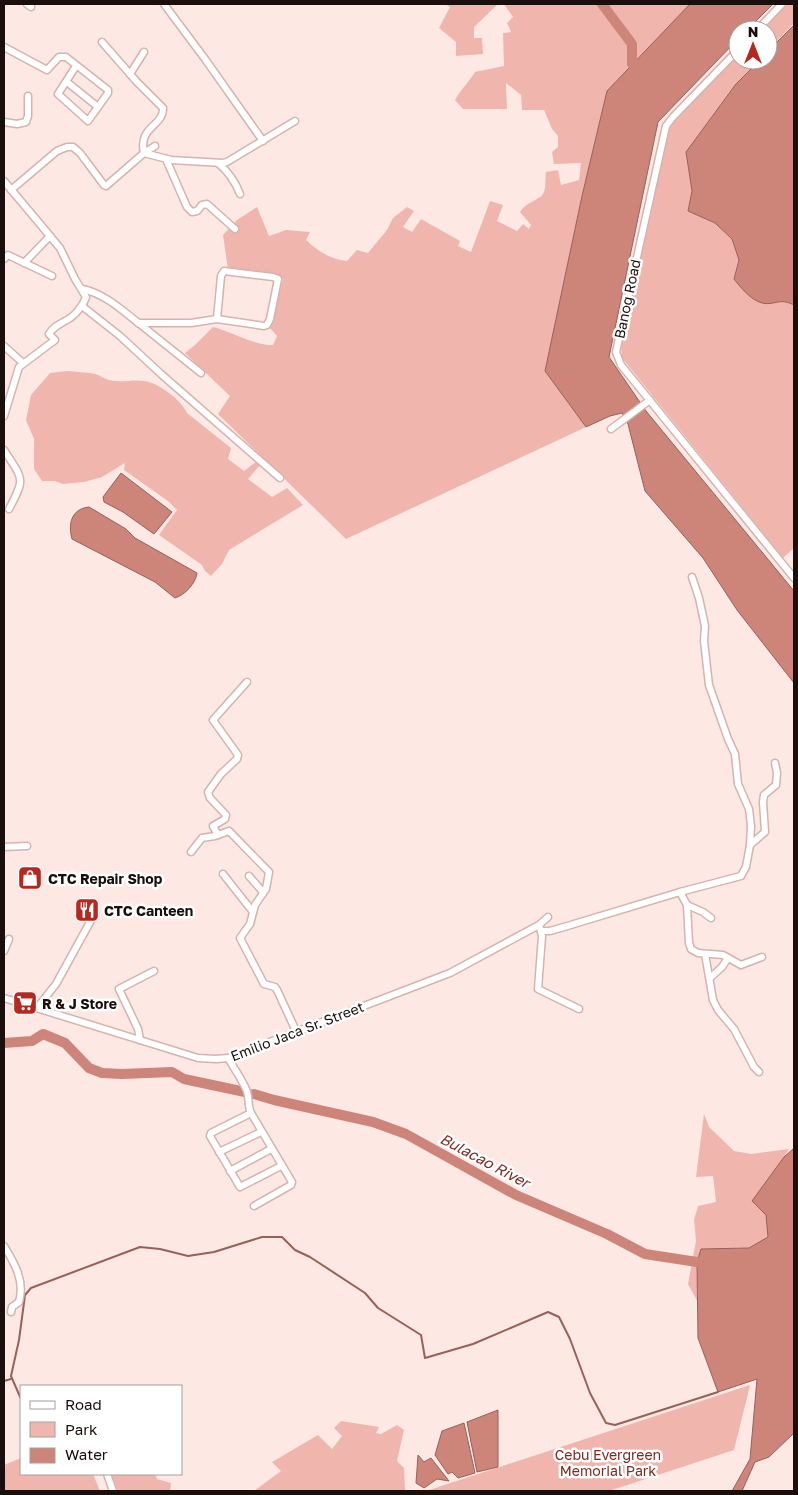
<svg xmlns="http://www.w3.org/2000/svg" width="798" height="1495" font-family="'Golos Text',sans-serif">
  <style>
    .green { fill: #f0b6ad }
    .water { fill: #cd8479; stroke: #976159 }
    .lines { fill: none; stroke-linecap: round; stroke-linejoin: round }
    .stream { stroke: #976159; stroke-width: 2 }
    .river { stroke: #cd8479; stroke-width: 10 }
    .minor-casing { stroke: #d5b3ae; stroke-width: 9 }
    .minor { stroke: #fff; stroke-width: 6 }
    .labels { text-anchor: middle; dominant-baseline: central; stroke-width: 5; stroke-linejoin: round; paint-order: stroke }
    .street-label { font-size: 14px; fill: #1a0f0d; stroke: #fff }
    .poi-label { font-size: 14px; font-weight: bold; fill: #1a0f0d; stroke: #fff; text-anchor: start }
    .park-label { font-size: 14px; fill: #7f281f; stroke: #fff }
    .water-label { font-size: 15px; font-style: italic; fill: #832b23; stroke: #fff }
  </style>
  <rect width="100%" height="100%" fill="#fde8e4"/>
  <!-- green -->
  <g class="green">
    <polygon points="445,4 498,4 474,27 474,38 482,38 483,54 456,56 456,42 439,28 450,7"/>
    <path d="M504,4h186l-83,87 -25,105 -37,175 41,56 -240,112 -128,-125 12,-18 -45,-43 10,-8 18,-18c20,5 39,18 60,18l4,-9 -8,-9 14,-48 -3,-2 -52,-7 -5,-35 14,-15 20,-13 12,29 17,-6 24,2 -4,8c12,11 23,19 41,21l10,-11 11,3 19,-23 6,-12 14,-11 7,4 -11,16 9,5 9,-13 39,22 -2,5 13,6 19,-51 13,4 -6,16 20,10 6,-7 6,5 2,-4 -11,-13c7,-11 21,-12 24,-20 2,-5 1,-14 2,-20l12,-2 3,15 18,-5 2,-17 -27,1 -2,-12 6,-5v-11l-6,-7 -8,-19h-22l-1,-15 -15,-12 1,26h-44l-8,-9c6,-11 14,-18 20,-28l29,-6 -1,-33 8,-1 -4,-9 6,-6z"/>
    <polygon points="786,4 794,4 794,23 768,50 768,30 761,30"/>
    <polygon points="738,54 738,60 759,60 736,84 686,152 692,191 688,211 715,223 732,239 739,260 734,279 763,303 785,300 794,305 794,548 783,558 622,358 621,344 669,127"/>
    <path d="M67,371c9,1 19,1 28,3 5,1 9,5 14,6 12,3 24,-1 35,1 14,1 38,20 43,32l44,35 -3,11 16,12 13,-10 4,3 -13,15 24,18 15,-9 16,17 -74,45 -7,14 -11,12 -6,-5 -3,-6 -43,-30 18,-25 -9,-9 -44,-31 1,-7 -23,14 -18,5 -21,2 -8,-3h-13l-8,-12v-30l-8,-19 5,-25 19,-22z"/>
    <polygon points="704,1114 709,1127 734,1151 751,1154 789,1149 758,1197 775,1230 707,1319 688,1284 696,1241 694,1220 698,1206 716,1202 713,1176 696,1177"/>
    <polygon points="750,1385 734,1450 609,1491 426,1491"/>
    <polygon points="341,1421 379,1427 376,1433 381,1434 397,1425 404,1430 397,1461 404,1468 405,1491 254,1491 281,1471 272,1462 318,1435 332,1449 342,1436 334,1428"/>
    <polygon points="21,1458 21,1474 93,1474 100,1491 4,1491 4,1465"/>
    <polygon points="111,1474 155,1474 157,1479 171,1483 170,1491 118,1491"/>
  </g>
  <!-- water -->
  <g class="water">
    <polygon points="690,4 773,4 747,30 738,30 738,39 658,122 609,357 646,411 794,591 794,683 737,610 703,558 645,491 628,424 622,413 610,416 586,427 545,371 582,196 607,91"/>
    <path d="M794,25v280c-15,-8 -19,1 -32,-2 -11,-3 -21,-15 -28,-24l5,-19 -7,-21 -17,-16 -27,-12 4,-20 -6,-39 50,-68 24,-24h8v-9z"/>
    <polygon points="121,473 172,512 154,534 123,512 104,502 103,497"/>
    <path d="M89,507l37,22 9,9 62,35c-1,10 -12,22 -22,25l-20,-16 -83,-43c-4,-15 -1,-30 17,-32z"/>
    <polygon points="794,1148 794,1433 769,1457 755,1462 742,1491 732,1491 750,1459 757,1379 718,1392 698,1338 697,1262 701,1249 749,1248 768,1237 766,1215 752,1201 784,1157"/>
    <polygon points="498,1410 498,1467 477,1472 467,1422"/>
    <polygon points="464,1423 475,1473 458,1478 452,1472 448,1474 435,1455 442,1431"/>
    <polygon points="418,1455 424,1462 431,1458 449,1481 437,1479 424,1488 416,1483"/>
  </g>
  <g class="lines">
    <!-- stream -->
    <g class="stream">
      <polyline points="4,1381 11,1379"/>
      <polyline points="21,1399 11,1376 19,1340 25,1295 31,1288 140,1247 160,1249 188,1256 214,1252 262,1237 282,1237 295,1250 310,1257 365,1293 378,1308 421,1335 425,1358 473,1344 548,1312 559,1317 570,1339 590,1393 606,1423 615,1425 718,1392"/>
    </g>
    <!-- river -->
    <g class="river">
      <polyline points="602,4 632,44 632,64"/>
      <polyline points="4,1043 32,1041 43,1034 65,1043 89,1068 102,1073 122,1074 172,1072 184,1079 245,1092"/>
      <polyline points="254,1094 274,1100 373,1122 406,1134 516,1195 607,1234 645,1254 697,1262"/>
    </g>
    <defs>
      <g id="minor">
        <polyline points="27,4 31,7"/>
        <polyline points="164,4 205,59 263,141"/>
        <polyline points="757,30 782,4"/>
        <path d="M102,42l35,40 26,26c1,18 -25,18 -19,45l27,7 52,3 4,-1 68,-41"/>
        <polyline points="4,47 47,70 59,57 66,57 108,90 108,93 88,121 58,94 76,66"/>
        <polyline points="738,50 673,117 666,126 616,352 621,365 794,578"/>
        <polyline points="130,74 144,52"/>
        <polyline points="67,82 98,107"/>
        <polyline points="4,122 17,124 26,122 28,116 28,96"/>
        <polyline points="166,159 187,207 192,212 197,211 202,205 207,204 235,229"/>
        <path d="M218,163c11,9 17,18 22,31"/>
        <path d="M4,181l56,67 15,31 11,18c-3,9 -12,20 -21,24 -7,4 -12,6 -16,13l6,6 -36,27 -15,49"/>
        <polyline points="11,190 57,151 67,147 73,147 80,153 104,185 106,186 144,153 155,146"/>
        <polyline points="4,259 8,255 52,276"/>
        <polyline points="24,263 50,236"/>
        <path d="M82,289c22,4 41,22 59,36 20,16 40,32 60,48"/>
        <polyline points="82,306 120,336 161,374 280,478"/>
        <polyline points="138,323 191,323 217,319 264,326 267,325 270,319 278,279 273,277 224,271 221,276 217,319"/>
        <polyline points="4,346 23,363"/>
        <polyline points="611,429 650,400"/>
        <path d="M4,450c19,30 22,27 5,59"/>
        <polyline points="218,835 213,826 225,819 226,815 210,798 208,792 221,774 237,759 238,755 213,720 247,682"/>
        <polyline points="750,845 765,832 763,802 764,795 776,785 777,773 775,763"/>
        <polyline points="4,847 27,846"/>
        <polyline points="191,852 202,838 215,836 229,831 269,872 266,889 255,905 250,924 240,938 264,984 275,987 277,990 296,1031"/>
        <polyline points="223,874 253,912"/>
        <polyline points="249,876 263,892"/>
        <polyline points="680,892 687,905 689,943 691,949 698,953 723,955 741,965 762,957"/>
        <polyline points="687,905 703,912 711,918"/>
        <polyline points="540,928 542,936 538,989 579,1009"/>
        <polyline points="541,931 550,931 564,927 680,892 741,876 746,867 750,845 751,826 749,809 738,784 735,754 728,739 709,685 704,641 705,626 699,598 692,577"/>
        <polyline points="4,951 9,939"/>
        <polyline points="705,954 713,1000 718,1010 734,1029 754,1067 759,1072"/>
        <polyline points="710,978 722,967 728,958"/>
        <polyline points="4,998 198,1058 216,1059 228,1058 450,973 539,925 548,917"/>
        <polyline points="37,1008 56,984 95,913"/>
        <polyline points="140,1040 138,1029 119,989 154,971"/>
        <path d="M228,1058c6,10 13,20 18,31 4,8 1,16 5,24l41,69 -1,3 -37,21"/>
        <polyline points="251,1113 211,1133 210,1136 240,1187 281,1166"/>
        <polyline points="219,1152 261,1132"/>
        <polyline points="230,1171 271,1149"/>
        <path d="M4,1246c11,18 21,35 15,56l-7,5 -1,5"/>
        <polyline points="107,1474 113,1491"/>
      </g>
    </defs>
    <!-- minor casing -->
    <use href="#minor" class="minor-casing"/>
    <!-- minor -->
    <use href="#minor" class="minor"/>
  </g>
  <!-- icons -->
  <defs>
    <symbol id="shop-square" viewBox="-11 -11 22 22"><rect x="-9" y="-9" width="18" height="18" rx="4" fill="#b6281f" stroke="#fff"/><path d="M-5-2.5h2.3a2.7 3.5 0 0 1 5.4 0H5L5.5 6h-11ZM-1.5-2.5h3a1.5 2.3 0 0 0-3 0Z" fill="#fff"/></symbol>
    <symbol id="restaurant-square" viewBox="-11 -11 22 22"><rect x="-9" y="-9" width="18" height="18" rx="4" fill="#b6281f" stroke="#fff"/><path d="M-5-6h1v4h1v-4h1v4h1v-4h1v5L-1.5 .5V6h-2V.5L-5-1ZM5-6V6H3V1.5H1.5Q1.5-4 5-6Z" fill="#fff"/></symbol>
    <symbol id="supermarket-square" viewBox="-11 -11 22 22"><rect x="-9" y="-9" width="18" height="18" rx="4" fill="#b6281f" stroke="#fff"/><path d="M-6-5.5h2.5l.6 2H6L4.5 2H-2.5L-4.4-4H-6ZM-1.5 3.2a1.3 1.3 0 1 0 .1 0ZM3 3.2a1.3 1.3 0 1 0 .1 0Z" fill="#fff"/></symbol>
  </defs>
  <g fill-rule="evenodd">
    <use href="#shop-square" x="16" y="864" width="28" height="28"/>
    <use href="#restaurant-square" x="73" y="896" width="28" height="28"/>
    <use href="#supermarket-square" x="11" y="989" width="28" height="28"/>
  </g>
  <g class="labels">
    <!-- street labels -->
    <g class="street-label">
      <text transform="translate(627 299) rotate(-78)">Banog Road</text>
      <text transform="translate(297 1031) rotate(-21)">Emilio Jaca Sr. Street</text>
    </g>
    <!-- poi labels -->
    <g class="poi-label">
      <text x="48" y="878">CTC Repair Shop</text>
      <text x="104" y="910">CTC Canteen</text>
      <text x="42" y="1003">R &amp; J Store</text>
    </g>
    <!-- park labels -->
    <g class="park-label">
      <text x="608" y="1454">Cebu Evergreen<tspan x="608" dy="16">Memorial Park</tspan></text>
    </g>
    <!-- water labels -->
    <g class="water-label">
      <text transform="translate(485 1160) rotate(28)">Bulacao River</text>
    </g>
  </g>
  <!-- border -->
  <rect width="798" height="1495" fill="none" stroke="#1a0f0d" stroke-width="10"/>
  <!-- legend -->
  <rect x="20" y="1385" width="162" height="90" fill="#ffffff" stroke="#a39f9e"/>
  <rect x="30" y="1401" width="25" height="8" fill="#ffffff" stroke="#a39f9e"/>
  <text x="65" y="1410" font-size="15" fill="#1a0f0d">Road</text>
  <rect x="30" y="1422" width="25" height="15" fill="#f0b6ad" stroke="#a39f9e"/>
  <text x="65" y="1435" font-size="15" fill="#1a0f0d">Park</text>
  <rect x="30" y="1448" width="25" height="15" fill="#cd8479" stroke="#a39f9e"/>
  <text x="65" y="1460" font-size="15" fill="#1a0f0d">Water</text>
  <!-- north arrow -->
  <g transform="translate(753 45)"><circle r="24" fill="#ffffff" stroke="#a39f9e"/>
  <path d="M0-4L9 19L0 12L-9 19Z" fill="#b6281f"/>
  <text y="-8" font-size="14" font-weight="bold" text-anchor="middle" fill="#1a0f0d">N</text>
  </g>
</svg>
